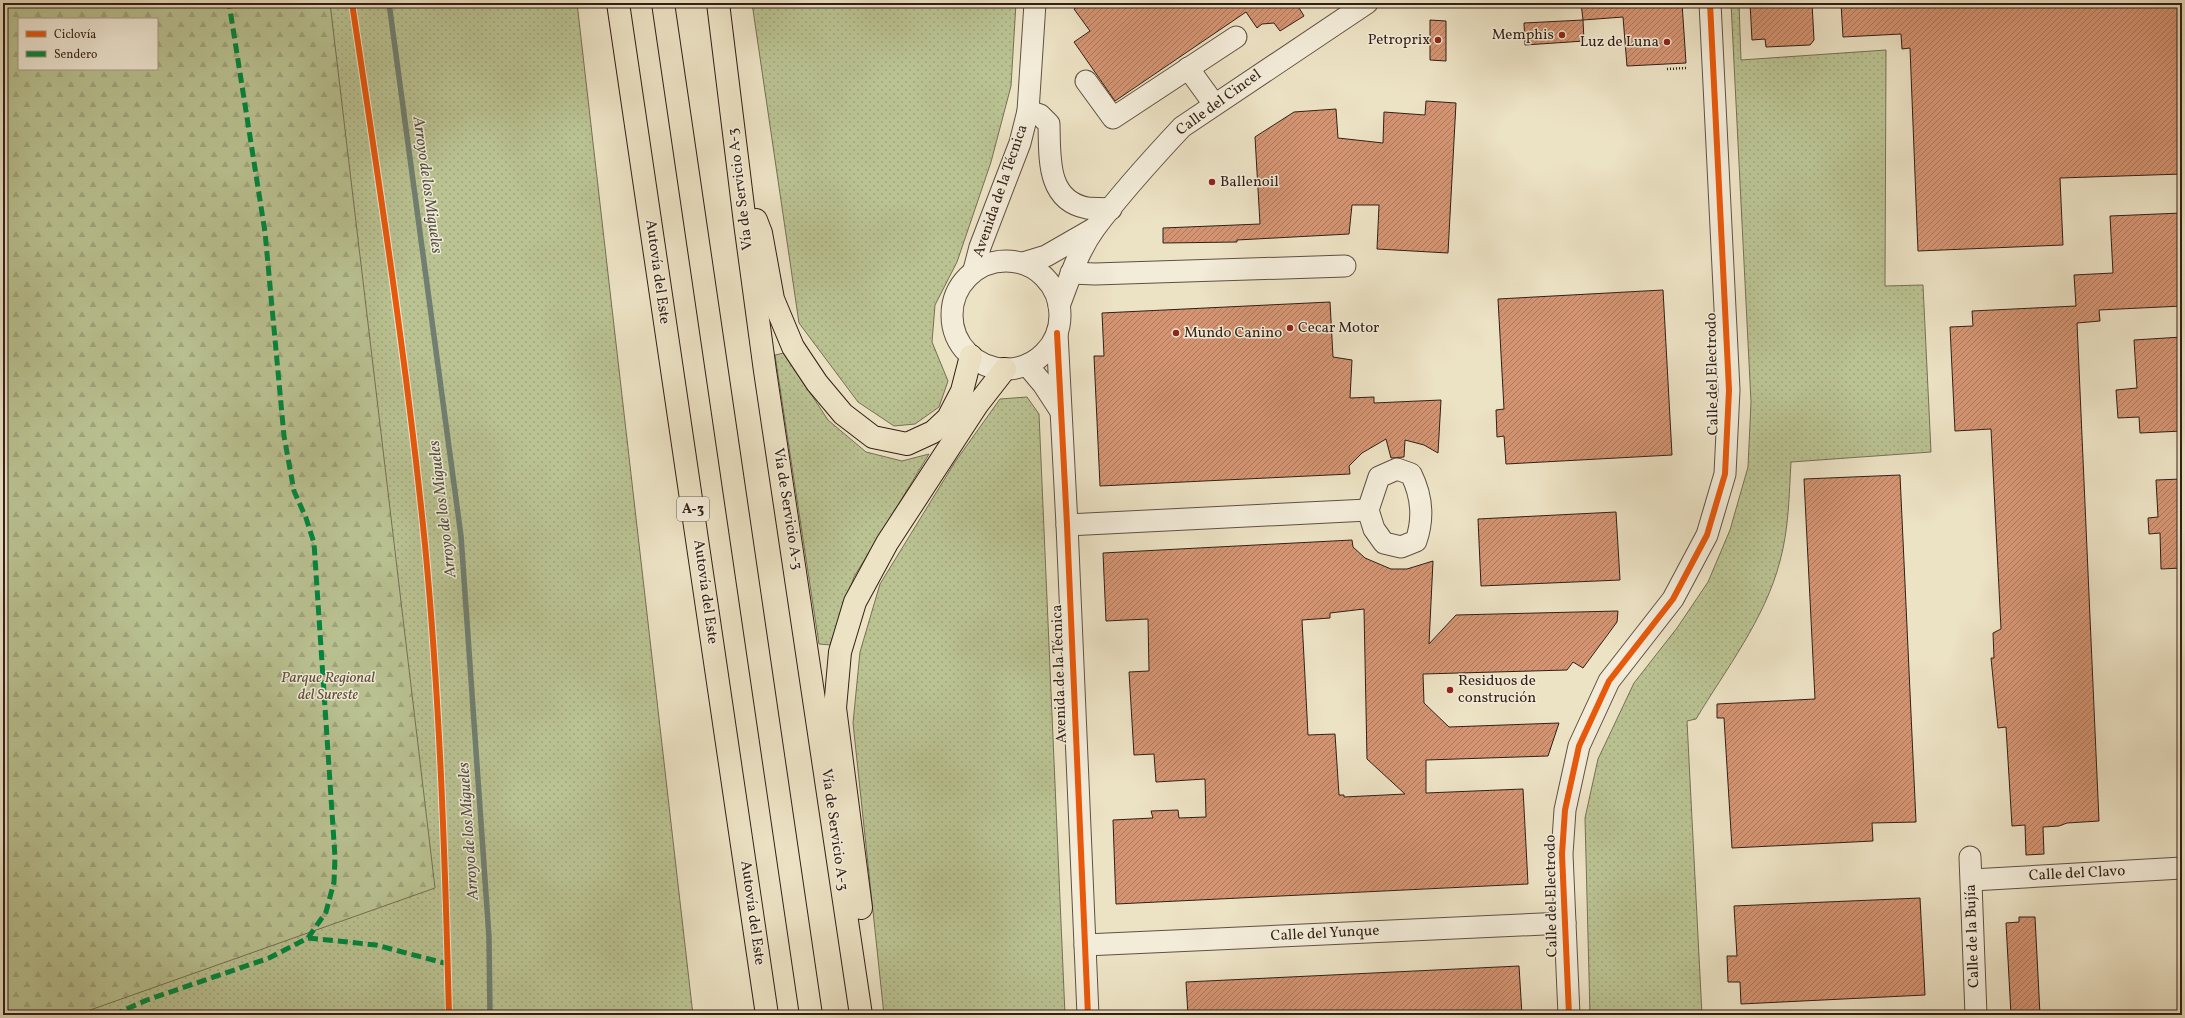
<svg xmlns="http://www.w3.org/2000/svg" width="2185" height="1018" font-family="Vollkorn,serif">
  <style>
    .grass { fill: url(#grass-dots); stroke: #767054; fill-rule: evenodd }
    .forest { fill: url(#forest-firs); stroke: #767054; fill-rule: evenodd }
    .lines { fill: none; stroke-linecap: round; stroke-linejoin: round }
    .stream { stroke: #707f71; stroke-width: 5.5 }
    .building { fill: url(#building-hatch); stroke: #321f16; fill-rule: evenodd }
    .minor-casing { stroke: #605042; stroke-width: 23 }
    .major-casing { stroke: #321f16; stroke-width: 24 }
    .highway-casing { stroke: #321f16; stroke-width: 24 }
    .path { stroke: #321f16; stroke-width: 2.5; stroke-dasharray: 1 2; stroke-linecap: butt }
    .minor { stroke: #f3ecd9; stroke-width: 21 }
    .major { stroke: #ece2c4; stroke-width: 22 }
    .highway { stroke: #ece2c4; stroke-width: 22 }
    .quiet { stroke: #00873e; stroke-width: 5; stroke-dasharray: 10 5; stroke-linecap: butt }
    .cycleway-casing { stroke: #f3ecd9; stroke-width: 8 }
    .cycleway { stroke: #e8590c; stroke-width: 6 }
    .poi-dot { fill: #8f2418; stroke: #f3ecd9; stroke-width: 1.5 }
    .labels { text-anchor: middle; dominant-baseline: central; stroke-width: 3; stroke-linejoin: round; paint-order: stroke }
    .shield { fill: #f3ecd9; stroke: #6c5c50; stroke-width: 1 }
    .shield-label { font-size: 14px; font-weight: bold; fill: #321f16 }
    .poi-label { font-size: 15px; fill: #321f16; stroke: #f3ecd9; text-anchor: start }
    .street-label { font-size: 15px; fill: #321f16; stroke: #f3ecd9 }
    .park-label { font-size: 15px; font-style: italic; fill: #5b503b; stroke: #f3ecd9 }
    .water-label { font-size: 16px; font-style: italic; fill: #514f43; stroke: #f3ecd9 }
  </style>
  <defs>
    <pattern id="grass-dots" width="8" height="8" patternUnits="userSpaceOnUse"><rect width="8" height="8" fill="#bac292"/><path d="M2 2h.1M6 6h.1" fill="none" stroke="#a0a67d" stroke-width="1.8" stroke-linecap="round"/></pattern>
    <pattern id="forest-firs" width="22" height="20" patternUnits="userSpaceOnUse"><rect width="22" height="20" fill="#bac292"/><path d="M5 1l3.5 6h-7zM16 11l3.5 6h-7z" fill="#a0a67d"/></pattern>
    <pattern id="building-hatch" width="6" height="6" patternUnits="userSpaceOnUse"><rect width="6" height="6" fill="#d49472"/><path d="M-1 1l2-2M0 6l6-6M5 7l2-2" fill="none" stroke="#ad785d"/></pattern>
  </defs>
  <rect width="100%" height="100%" fill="#ece2c4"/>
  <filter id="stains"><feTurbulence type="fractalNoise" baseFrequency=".005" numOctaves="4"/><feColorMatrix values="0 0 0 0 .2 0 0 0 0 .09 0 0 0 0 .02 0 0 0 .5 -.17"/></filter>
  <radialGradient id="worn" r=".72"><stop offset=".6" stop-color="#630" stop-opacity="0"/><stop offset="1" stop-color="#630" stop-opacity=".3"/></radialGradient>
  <!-- grass -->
  <g class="grass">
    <path d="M3,3h574l116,1012h-690zM19,19h138v50h-138z"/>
    <polygon points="752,3 1016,3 1011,86 991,162 957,262 935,305 932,342 948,381 939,407 915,424 894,426 858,402 799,323"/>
    <path d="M1731,3h8l2,57 145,-10 -1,236 38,-1 8,167 -140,10c-2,33 -2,66 -11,99 -15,58 -54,108 -84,158l-9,2 15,294h-112l-5,-197 13,-59 36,-76 43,-55 31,-46 22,-52 18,-63 3,-65z"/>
    <polygon points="784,353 828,420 866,452 902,461 929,454 854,577 830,645 819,644 775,355"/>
    <polygon points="1027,397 1039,414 1065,1015 884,1015 853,723 860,652 880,584 955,462 1000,399"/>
  </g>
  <!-- forest -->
  <path class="forest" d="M3,3h327l105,885 -359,127h-73zM19,19h138v50h-138z"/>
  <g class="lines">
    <!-- stream -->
    <polyline class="stream" points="389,3 461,536 489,937 490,1015"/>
  </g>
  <!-- building -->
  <g class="building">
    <polygon points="1083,3 1296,3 1304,16 1280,31 1274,23 1262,24 1257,28 1246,12 1115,101 1074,42 1090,31 1074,9"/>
    <polygon points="1581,3 1682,3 1686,63 1627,66 1623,17 1583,20"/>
    <polygon points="1750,3 1812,3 1814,40 1810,45 1766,47 1765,39 1752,40"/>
    <polygon points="1841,3 2182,3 2182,174 2060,178 2063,245 1918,251 1910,48 1902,49 1901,34 1843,37"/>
    <polygon points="1430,20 1446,21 1446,61 1430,60"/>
    <polygon points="1583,20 1584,41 1525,45 1524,23"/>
    <polygon points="1426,101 1456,103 1448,253 1377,249 1379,205 1352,205 1349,234 1237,240 1237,242 1163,243 1163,228 1260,224 1255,137 1294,112 1336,109 1338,138 1383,143 1384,112 1425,115"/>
    <polygon points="2182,213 2182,306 2099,310 2100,321 2077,323 2099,821 2067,823 2059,826 2043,827 2044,854 2026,855 2025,825 2012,826 2006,727 1998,728 1991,658 1994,658 1993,633 2001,629 1991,429 1955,431 1950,327 1973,326 1972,311 2076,306 2074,275 2113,273 2110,216"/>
    <polygon points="1663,290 1672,455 1506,464 1504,436 1497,437 1496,410 1504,409 1498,299"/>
    <polygon points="1330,302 1333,357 1352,360 1350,398 1374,397 1374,403 1441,400 1438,453 1424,445 1405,440 1404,457 1391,458 1386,439 1362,453 1349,466 1350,474 1100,486 1094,356 1104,356 1102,313"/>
    <polygon points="2182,337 2182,431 2140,433 2139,417 2118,418 2116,390 2137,388 2134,340"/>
    <polygon points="1900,475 1916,822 1872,823 1873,841 1732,848 1724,718 1717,718 1717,704 1815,699 1804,479"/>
    <polygon points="2182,479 2182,568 2161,569 2160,533 2149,534 2148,518 2158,517 2156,480"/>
    <polygon points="1616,512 1620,580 1481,586 1478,519"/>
    <path d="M1352,540l1,7 12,11 26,11h16l26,-8 -4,83 27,-29 162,-4 -1,11 -34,46 -10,-6 -6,8 -144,4 1,29 25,24 110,-4 -11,33 -122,4v33l97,-4 5,95 -412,20 -3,-84 40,-2 -2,-7 27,-1 1,8 27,-1 -1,-38 -49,3 -2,-28 -20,1 -5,-83 20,-1 -1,-52 -42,2 -3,-68zM1364,609l3,150 38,35 -61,3v-2h-5l-4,-61 -27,1 -6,-115 28,-2v-5z"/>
    <polygon points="1920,898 1925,995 1741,1004 1740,982 1728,982 1727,956 1737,956 1734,906"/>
    <polygon points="2019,917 2035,917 2040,1015 2011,1015 2006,923 2019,922"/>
    <polygon points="1519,966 1522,1015 1188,1015 1186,982"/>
  </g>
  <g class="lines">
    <defs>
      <g id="minor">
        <polyline points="1188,68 1214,104"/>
        <polyline points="1086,81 1113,118 1236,37"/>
        <path d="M1028,111l12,4 9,9c1,33 -3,76 38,84 7,1 17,0 24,1"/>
        <circle cx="1006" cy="315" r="54"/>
        <polyline points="1023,263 1046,256 1093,229"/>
        <polyline points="974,270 980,247 1020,143 1028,111 1035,3"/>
        <polyline points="1071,273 1095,274 1345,266"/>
        <path d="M1059,306c10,-26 19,-55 36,-78 26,-35 57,-69 87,-101l185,-124"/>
        <polyline points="1057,333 1067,525 1088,1015"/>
        <polyline points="1027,365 1043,384 1060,410"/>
        <path d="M1397,469l14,5c11,22 13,44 5,67l-15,6 -17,-4 -10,-14 -6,-19 11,-33z"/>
        <polyline points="1067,525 1368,510"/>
        <polyline points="1970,857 1976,1015"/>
        <polyline points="1972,880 2182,868"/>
        <polyline points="1085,945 1565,923"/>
        <polyline points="1569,1015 1562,854 1565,810 1579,746 1609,681 1673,599 1707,535 1725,474 1729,390 1710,3"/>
      </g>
      <g id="major">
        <polyline points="718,3 745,223 765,371 861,1015"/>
        <polyline points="756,220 761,233 773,299 793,347 817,383 843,414 873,437 907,444 933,432 948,418 962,391 971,356"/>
        <polyline points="861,908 835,708 840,652 855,602 887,543 977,405 1005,369"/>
      </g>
      <g id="highway">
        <polyline points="618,3 767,1015"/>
        <polyline points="663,3 811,1015"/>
      </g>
    </defs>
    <!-- minor casing -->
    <use href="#minor" class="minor-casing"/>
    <!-- major casing -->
    <use href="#major" class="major-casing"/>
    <!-- highway casing -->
    <use href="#highway" class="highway-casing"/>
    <!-- path -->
    <polyline class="path" points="1667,69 1686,68"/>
    <!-- minor -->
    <use href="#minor" class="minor"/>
    <!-- major -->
    <use href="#major" class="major"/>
    <!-- highway -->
    <use href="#highway" class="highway"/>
    <!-- quiet -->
    <g class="quiet">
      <polyline points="308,938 376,945 448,964"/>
      <polyline points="113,1015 147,1000 269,958 308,938 326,912 334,882 335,857 314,543 306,518 294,491 284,436 265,232 229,3"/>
    </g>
    <defs>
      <g id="cycleway">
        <path d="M352,3c27,180 55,361 73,542 15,156 20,313 24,470"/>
        <polyline points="1057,333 1067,525 1088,1015"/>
        <polyline points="1569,1015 1562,854 1565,810 1579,746 1609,681 1673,599 1707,535 1725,474 1729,390 1710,3"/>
      </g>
    </defs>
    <!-- cycleway casing -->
    <use href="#cycleway" class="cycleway-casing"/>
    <!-- cycleway -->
    <use href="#cycleway" class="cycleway"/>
  </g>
  <!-- markers -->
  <g class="poi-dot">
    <circle cx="1562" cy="35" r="4"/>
    <circle cx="1438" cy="40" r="4"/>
    <circle cx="1667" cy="42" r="4"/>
    <circle cx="1212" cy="182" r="4"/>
    <circle cx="1290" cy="328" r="4"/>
    <circle cx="1176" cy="333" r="4"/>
    <circle cx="1450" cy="690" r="4"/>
  </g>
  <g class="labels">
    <!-- shield labels -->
    <rect class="shield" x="677" y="497" width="32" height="24" rx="3"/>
    <g class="shield-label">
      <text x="693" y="509">A-3</text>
    </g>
    <!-- poi labels -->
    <g class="poi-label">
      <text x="1554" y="35" text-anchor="end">Memphis</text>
      <text x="1430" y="40" text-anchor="end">Petroprix</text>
      <text x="1659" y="42" text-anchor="end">Luz de Luna</text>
      <text x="1220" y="182">Ballenoil</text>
      <text x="1298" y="328">Cecar Motor</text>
      <text x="1184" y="333">Mundo Canino</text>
      <text x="1458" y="681">Residuos de<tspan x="1458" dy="17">construción</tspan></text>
    </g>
    <!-- street labels -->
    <g class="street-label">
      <text transform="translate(1219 103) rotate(-36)">Calle del Cincel</text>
      <text transform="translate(741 189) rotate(-97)">Vía de Servicio A-3</text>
      <text transform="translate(1001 191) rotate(-71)">Avenida de la Técnica</text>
      <text transform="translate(657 272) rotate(82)">Autovía del Este</text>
      <text transform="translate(1713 374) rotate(-91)">Calle del Electrodo</text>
      <text transform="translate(787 509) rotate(81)">Vía de Servicio A-3</text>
      <text transform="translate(705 592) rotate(82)">Autovía del Este</text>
      <text transform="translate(1060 674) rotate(-92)">Avenida de la Técnica</text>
      <text transform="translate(834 830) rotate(82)">Vía de Servicio A-3</text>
      <text transform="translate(2077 874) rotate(-3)">Calle del Clavo</text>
      <text transform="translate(1552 896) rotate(-91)">Calle del Electrodo</text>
      <text transform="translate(752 913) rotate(82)">Autovía del Este</text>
      <text transform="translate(1325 934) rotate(-3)">Calle del Yunque</text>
      <text transform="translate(1973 936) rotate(-92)">Calle de la Bujía</text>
    </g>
    <!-- park labels -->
    <g class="park-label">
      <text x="328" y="678">Parque Regional<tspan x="328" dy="17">del Sureste</tspan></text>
    </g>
    <!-- water labels -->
    <g class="water-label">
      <text transform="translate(427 185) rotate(82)">Arroyo de los Migueles</text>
      <text transform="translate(443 509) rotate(-97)">Arroyo de los Migueles</text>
      <text transform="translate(469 831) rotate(-94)">Arroyo de los Migueles</text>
    </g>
  </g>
  <!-- margin -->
  <rect width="2185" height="1018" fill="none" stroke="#ece2c4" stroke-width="16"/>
  <rect x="4" y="4" width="2177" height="1010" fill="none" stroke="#321f16" stroke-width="2"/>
  <rect x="8" y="8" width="2169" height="1002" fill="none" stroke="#321f16"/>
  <!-- legend -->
  <rect x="18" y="18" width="140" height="52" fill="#f3ecd9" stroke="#a69a8b"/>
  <rect x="26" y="31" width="20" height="6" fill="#e8590c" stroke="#a69a8b"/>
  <text x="54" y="38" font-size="12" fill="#321f16">Ciclovía</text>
  <rect x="26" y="51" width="20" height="6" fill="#00873e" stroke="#a69a8b"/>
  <text x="54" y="58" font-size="12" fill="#321f16">Sendero</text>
  <rect width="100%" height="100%" filter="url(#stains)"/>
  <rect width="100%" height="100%" fill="url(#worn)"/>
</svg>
